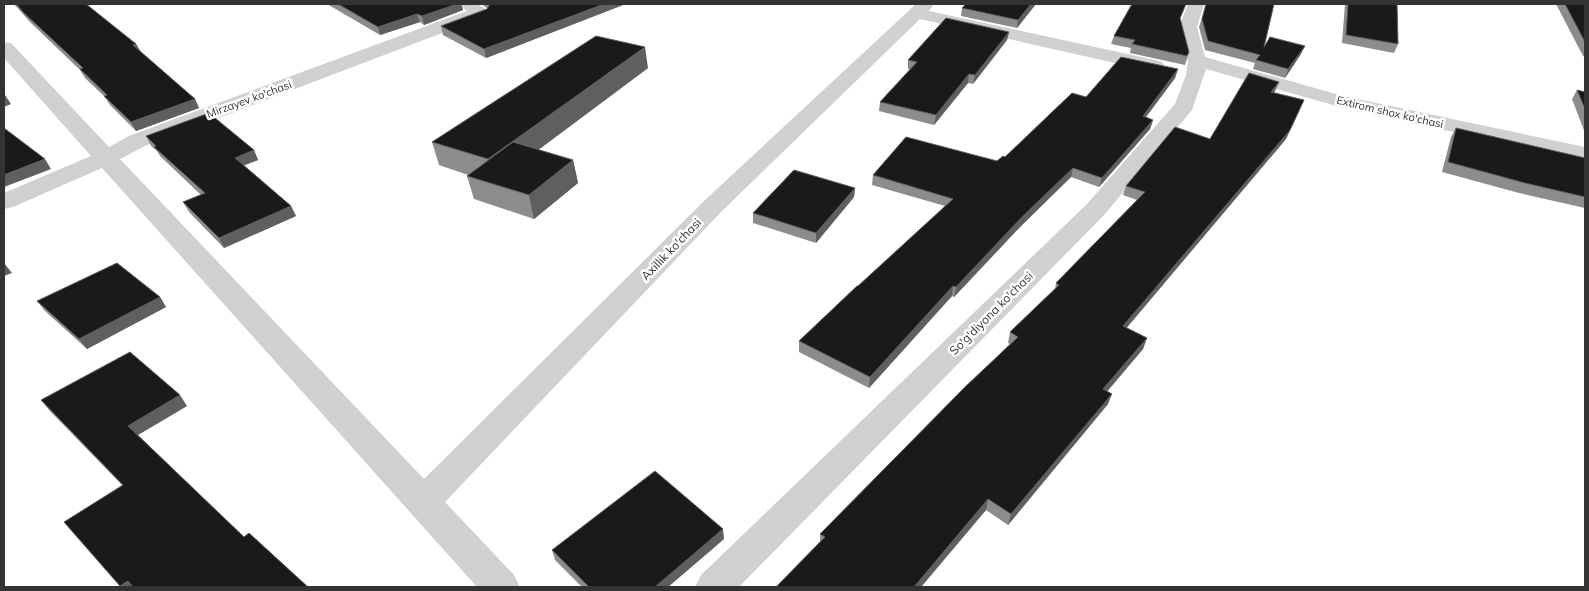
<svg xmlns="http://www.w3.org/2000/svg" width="1589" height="591" font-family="Mulish,sans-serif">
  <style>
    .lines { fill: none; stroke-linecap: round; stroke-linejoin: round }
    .minor { fill: #d0d0d0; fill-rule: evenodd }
    .wall { fill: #8c8c8c }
    .shaded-wall { fill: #5f5f5f }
    .building { fill: #1a1a1a; stroke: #5f5f5f }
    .labels { text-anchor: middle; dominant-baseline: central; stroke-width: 5; stroke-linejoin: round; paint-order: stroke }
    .far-street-label { font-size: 11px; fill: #333; stroke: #fff }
    .street-label { font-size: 12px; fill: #333; stroke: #fff }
  </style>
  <rect width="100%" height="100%" fill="#fff"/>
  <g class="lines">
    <!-- minor -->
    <g class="minor">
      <polygon points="458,4 478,4 490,12 487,16 145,146 120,159 424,479 705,200 916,4 934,4 929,11 1155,60 1162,62 1165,66 1162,70 1155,72 920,19 723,210 445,502 514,575 520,587 477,587 102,168 13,207 4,209 4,193 91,156 4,58 4,42 11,43 109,147 129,136 467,11"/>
      <polygon points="1188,4 1204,4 1197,27 1205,57 1343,96 1585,147 1585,161 1340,107 1206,69 1192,110 1105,214 739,587 695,587 701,575 1087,204 1175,104 1186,75 1188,61 1179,27"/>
    </g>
  </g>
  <!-- wall -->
  <g class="wall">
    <polygon points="14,4 86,4 136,44 140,51 195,99 199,108 136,131 110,105 105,97 85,78 80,70 30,22"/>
    <polygon points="327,4 461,4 463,10 424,25 420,22 380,35"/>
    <polygon points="481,4 623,4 623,5 486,58 443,35 441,26 487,9 487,8"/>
    <polygon points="966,4 1036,4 1017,28 961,16 962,8"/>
    <polygon points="1132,4 1186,4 1180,19 1189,52 1185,65 1130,53 1131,48 1111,44 1114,36"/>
    <polygon points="1205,4 1274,4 1264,47 1301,54 1285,78 1253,69 1255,63 1205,50 1199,27 1206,5"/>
    <polygon points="1345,4 1397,4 1398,44 1394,53 1342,43"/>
    <polygon points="1556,4 1585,4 1585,57 1583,56"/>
    <polygon points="1009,32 1007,40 973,84 968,83 934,125 879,111 880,102 910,69 908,69 908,60"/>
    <polygon points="648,68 538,150 573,160 578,183 534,219 474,199 467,176 468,175 439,165 432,142"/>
    <polygon points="1178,69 1175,78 1146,117 1153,120 1150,129 1099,187 1071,177 1020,227 954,297 952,296 869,388 799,352 799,341 945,206 872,185 873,175 997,161 1005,157 1086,97"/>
    <polygon points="1577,90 1585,92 1585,133 1572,99"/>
    <polygon points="1275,91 1274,93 1300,109 1286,139 1126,328 1147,338 1143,349 1107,391 1108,404 1008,525 986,510 921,587 776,587 820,542 820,534 1010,344 1008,343 1010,332 1055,289 1056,283 1137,200 1123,195 1126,186 1210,139"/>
    <polygon points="1456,128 1585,158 1585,208 1519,193 1442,172 1451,137"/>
    <polygon points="146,136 254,150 258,160 244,165 291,206 296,216 224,248 189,212 183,202 201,195 160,156 157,151 151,146"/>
    <polygon points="855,188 854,197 816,243 753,223 753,213"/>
    <polygon points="160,297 166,307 87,349 45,311 37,301"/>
    <polygon points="41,400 187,406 138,435 244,537 308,587 122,485 50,411"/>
    <polygon points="724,539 668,587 582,587 555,560 552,550"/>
  </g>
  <!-- shaded-wall -->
  <g class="shaded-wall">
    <polygon points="456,4 461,4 463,10 424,25 422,16"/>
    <polygon points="604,4 623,4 623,5 486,58 484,49"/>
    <polygon points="1031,4 1036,4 1017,28 1018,20"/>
    <polygon points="417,14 420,22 380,35 378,27"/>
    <polygon points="1009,32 1007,40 973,84 975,75"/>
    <polygon points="136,44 141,52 133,45"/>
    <polygon points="1305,46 1301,54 1285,78 1288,69"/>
    <polygon points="645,47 648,68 494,183 488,159"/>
    <polygon points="1178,69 1175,78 1140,125 1143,116"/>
    <polygon points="969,74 968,83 934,125 936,115"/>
    <polygon points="1279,82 1275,91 1268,101 1271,92"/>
    <polygon points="5,95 11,104 4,107 4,96"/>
    <polygon points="195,99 199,108 136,131 131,122"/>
    <polygon points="1304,100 1286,139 1119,337 1123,326"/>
    <polygon points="1153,120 1150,129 1099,187 1102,178"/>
    <polygon points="254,150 258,160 240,167 235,158"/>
    <polygon points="45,159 51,169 4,187 4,175"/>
    <polygon points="573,160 578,183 534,219 529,195"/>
    <polygon points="1073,168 1071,177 1020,227 954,297 956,287 1022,217"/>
    <polygon points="855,188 854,197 816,243 816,233"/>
    <polygon points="291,206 296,216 224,248 219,238"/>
    <polygon points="4,263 12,273 4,276"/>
    <polygon points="953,286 952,296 869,388 870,377"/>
    <polygon points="160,297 166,307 87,349 79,339"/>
    <polygon points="1147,338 1143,349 1100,400 1103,389"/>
    <polygon points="1112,394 1108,404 1008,525 1011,514"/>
    <polygon points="180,395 187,406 136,436 128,426"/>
    <polygon points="988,499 986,510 921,587 914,587"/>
    <polygon points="723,529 724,539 668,587 655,587"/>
    <polygon points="128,581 134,587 122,587 120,586"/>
  </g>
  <!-- building -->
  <g class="building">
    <polygon points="16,4 86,4 136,44 133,45 195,99 131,122 104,96 107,95 80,69 83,68 25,14"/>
    <polygon points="338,4 457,4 422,16 417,14 378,27"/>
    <polygon points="490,4 604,4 484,49 441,26 487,9"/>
    <polygon points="966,4 1031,4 1018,20 962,8"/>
    <polygon points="1132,4 1186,4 1180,18 1189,52 1187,56 1132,44 1135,40 1114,36"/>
    <polygon points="1206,4 1274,4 1264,47 1270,37 1305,46 1288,69 1256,60 1260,55 1208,41 1202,19"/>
    <polygon points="1348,4 1397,4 1398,44 1346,35"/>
    <polygon points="1565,4 1585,4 1585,42"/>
    <polygon points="946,18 1009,32 975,75 969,74 936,115 880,102 917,62 908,60"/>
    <polygon points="596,36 645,47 488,159 432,142"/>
    <polygon points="1121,57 1178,69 1143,116 1153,120 1102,178 1073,168 1022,217 956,287 953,286 870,377 799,341 857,286 858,286 953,199 873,175 906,137 997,161 1003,156 1005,157 1072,93 1086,97"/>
    <polygon points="1249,73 1279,82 1271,92 1304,100 1290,130 1123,326 1147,338 1103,389 1112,394 1011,514 988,499 914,587 776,587 825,537 820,534 966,386 1018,337 1010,332 1059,285 1056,283 1145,192 1126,186 1175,127 1210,139"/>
    <polygon points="1577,90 1585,92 1585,109"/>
    <polygon points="209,113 254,150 235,158 291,206 219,238 183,202 205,193 154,147 156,146 146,136"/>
    <polygon points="4,128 45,159 4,175"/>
    <polygon points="1456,128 1585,158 1585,197 1525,183 1448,162"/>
    <polygon points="513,142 573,160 529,195 467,176"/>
    <polygon points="794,170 855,188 816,233 753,213"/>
    <polygon points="117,263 160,297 79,339 37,301"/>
    <polygon points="130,352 180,395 128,426 244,537 249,533 308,587 133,587 128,581 120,586 64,522 123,485 41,400"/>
    <polygon points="655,471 723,529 655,587 589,587 552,550"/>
  </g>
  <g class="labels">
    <!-- far-street labels -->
    <g class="far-street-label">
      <text transform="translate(249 99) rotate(-20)">Mirzayev ko'chasi</text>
      <text transform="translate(1390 112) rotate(13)">Extirom shox ko'chasi</text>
    </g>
    <!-- street labels -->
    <g class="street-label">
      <text transform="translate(671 249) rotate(-46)">Axillik ko'chasi</text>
      <text transform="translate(991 313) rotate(-45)">So'g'diyona ko'chasi</text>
    </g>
  </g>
  <!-- border -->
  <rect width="1589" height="591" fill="none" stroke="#333333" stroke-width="10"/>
</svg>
